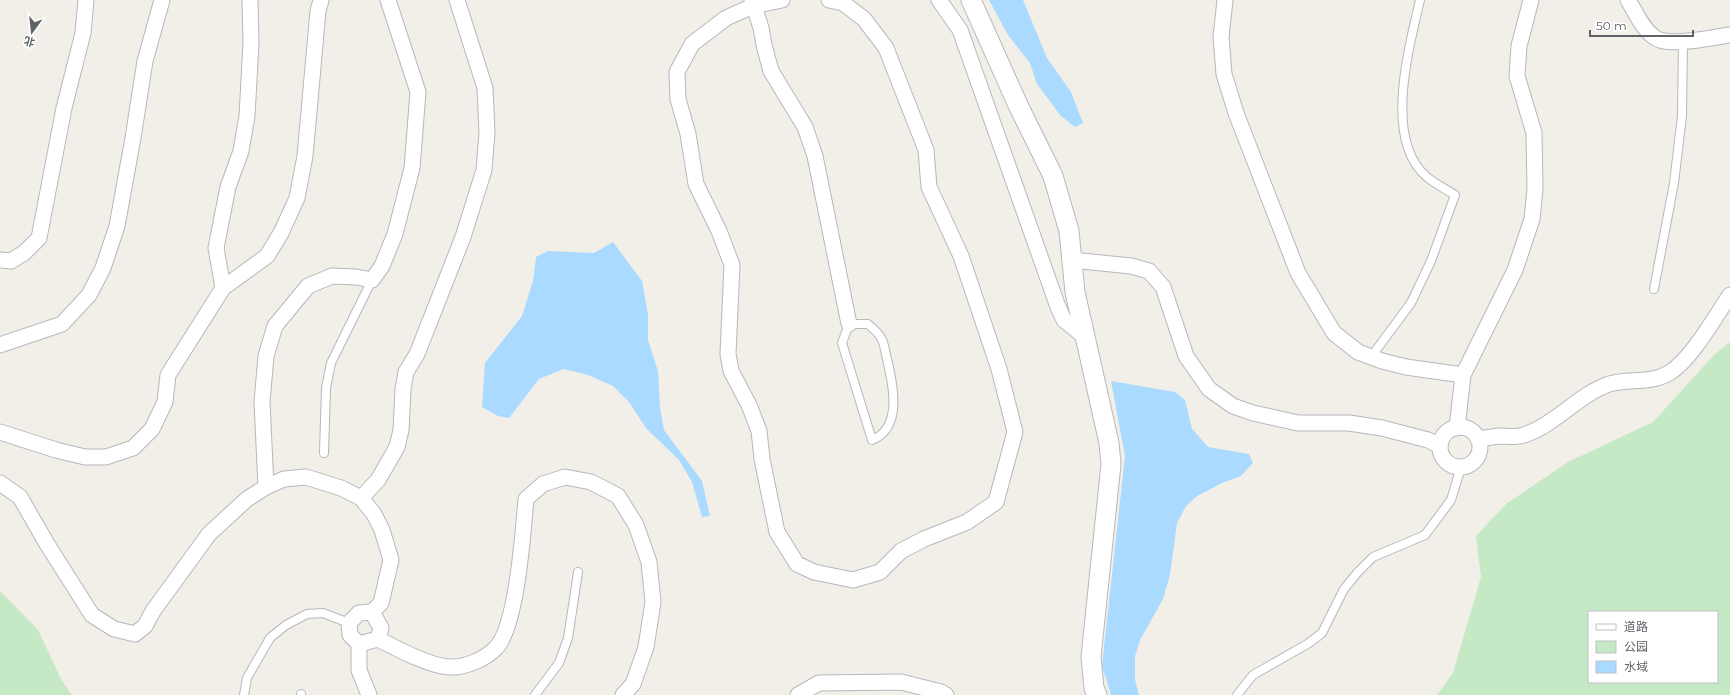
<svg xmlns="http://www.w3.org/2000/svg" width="1730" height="695" font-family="Montserrat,'Noto Sans SC',sans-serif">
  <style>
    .green { fill: #c5e8c5; fill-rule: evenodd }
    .water { fill: #aadaff }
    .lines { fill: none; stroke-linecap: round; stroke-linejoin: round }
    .service-casing { stroke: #b5b8bc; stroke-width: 10 }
    .minor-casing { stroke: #b5b8bc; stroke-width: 17 }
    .tertiary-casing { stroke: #b5b8bc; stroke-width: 21 }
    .service { stroke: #fff; stroke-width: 8 }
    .minor { stroke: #fff; stroke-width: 15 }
    .tertiary { stroke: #fff; stroke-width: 19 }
  </style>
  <rect width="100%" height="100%" fill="#f1efe8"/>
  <!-- green -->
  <g class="green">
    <path d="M1730,342v353h-293l16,-22 28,-96 -5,-41 30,-32 62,-42 85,-40 61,-67zM1589,612h128v70h-128z"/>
    <polygon points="0,591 38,630 62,681 72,695 0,695"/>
  </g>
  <!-- water -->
  <g class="water">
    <polygon points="989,0 1023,0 1047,58 1071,92 1083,123 1075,127 1061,116 1037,84 1030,63 1008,35"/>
    <polygon points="613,242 642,281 648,314 648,340 658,371 660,408 664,430 702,481 710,516 702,517 692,482 679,460 646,428 629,402 613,386 588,375 564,369 539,379 509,418 498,416 482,407 485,363 522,316 533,281 536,257 548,251 594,253"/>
    <polygon points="1111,381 1175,392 1185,400 1192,429 1208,447 1249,454 1253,463 1241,476 1222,483 1197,496 1186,506 1177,523 1170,575 1163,599 1140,640 1135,656 1135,680 1139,695 1111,695 1102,666 1125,456"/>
  </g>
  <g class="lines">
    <defs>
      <g id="service">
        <polyline points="1654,289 1674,183 1682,116 1683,41"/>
        <path d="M849,324h19c4,4 11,9 13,14 4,6 4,15 6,21 6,25 16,69 -15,81l-30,-97z"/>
        <path d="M1371,357l40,-54 20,-42 24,-66c-9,-6 -20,-11 -28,-18 -44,-37 -18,-129 -7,-177"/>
        <polyline points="324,453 326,388 331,363 372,280"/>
        <polyline points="301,694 301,695"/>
        <polyline points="244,695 247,678 270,638 286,625 307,614 323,613 349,623"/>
        <polyline points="535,695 559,663 568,638 578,572"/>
        <polyline points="1237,695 1253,675 1309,643 1322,633 1344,589 1358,572 1373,557 1425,535 1451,500 1461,467"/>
      </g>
      <g id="minor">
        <polyline points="752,0 761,28 764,45 771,71 805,127 815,156 849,324"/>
        <polyline points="782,0 753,6 726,18 692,44 677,72 678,99 688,134 696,184 719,231 732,265 728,354 731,371 749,405 759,431 762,459 777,532 797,564 814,572 853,580 880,572 901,551 924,539 967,522 996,502 1015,432 999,369 961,256 929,187 926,150 886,48 864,19 843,3 829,0"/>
        <polyline points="939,0 960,30 1058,307 1064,320 1086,338"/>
        <polyline points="1225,0 1221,37 1224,74 1236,113 1298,273 1334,333 1358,352 1382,361 1406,367 1463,375"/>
        <path d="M1628,0c8,13 14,28 26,37 13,11 59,0 76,-2"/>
        <polyline points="0,260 11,261 24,253 39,238 64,108 83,33 86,0"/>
        <polyline points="1072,260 1131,266 1149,271 1163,287 1186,356 1209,389 1233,406 1253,413 1298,423 1349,423 1382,428 1428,440 1440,446"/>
        <polyline points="223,288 267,256 281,233 297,198 305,156 318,11 321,0"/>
        <polyline points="0,345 62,324 89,295 103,268 117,226 133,138 145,61 162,0"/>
        <circle cx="1460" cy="447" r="20"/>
        <polyline points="1457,428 1463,375 1515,270 1532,219 1535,189 1534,133 1517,76 1519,46 1531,0"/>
        <polyline points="0,432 56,450 85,457 106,457 133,448 152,429 165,402 168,375 223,288 216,248 228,187 241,151 247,116 251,43 250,0"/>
        <path d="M1478,439c7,-1 14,-2 21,-3 8,0 17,2 25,-1 31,-10 54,-40 85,-51 19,-6 42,0 60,-11 22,-13 46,-56 61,-78"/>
        <polyline points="0,483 20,497 47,544 92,615 114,629 135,634 145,626 153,611 209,534 247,499 266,487 284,479 306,477 341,488 361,498 374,514 382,530 391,560 381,603 372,612 359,613 349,623 350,635 359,644 359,670 369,695"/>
        <polyline points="266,487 262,402 266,356 275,326 308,286 332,276 356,277 372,280 382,266 395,234 412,168 418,92 388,0"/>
        <polyline points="361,498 378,480 397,447 401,430 403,389 406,372 417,354 463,237 484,170 487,133 485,88 457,0"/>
        <polyline points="372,612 381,628 378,639"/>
        <path d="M359,644l19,-5c18,9 51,27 71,28 16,1 36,-8 47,-19 21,-22 27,-116 30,-149l17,-15 22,-7 26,5 27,14 18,29 13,37 4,40 -7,45 -13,37 -10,11"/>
        <polyline points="798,695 819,683 901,682 941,692 946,695"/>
      </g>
      <polyline id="tertiary" points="971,0 1018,105 1053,176 1069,231 1075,292 1109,443 1111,464 1091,657 1094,688 1097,695"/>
    </defs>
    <!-- service casing -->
    <use href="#service" class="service-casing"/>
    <!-- minor casing -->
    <use href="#minor" class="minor-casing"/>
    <!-- tertiary casing -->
    <use href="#tertiary" class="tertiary-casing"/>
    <!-- service -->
    <use href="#service" class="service"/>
    <!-- minor -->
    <use href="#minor" class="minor"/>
    <!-- tertiary -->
    <use href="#tertiary" class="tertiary"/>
  </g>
  <!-- legend -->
  <rect x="1588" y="611" width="130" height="72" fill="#ffffff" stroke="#bfc1c3"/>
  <rect x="1596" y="624" width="20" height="6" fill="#ffffff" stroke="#bfc1c3"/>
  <text x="1624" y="631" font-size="12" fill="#5f6368">道路</text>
  <rect x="1596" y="641" width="20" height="12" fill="#c5e8c5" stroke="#bfc1c3"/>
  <text x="1624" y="651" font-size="12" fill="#5f6368">公园</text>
  <rect x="1596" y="661" width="20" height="12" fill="#aadaff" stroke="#bfc1c3"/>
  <text x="1624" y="671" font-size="12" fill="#5f6368">水域</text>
  <!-- north arrow -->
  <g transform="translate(32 32) rotate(195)" stroke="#ffffff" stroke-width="3" paint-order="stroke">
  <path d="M0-3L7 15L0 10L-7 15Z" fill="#5f6368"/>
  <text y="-6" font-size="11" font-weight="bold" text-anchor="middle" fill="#5f6368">北</text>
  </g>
  <!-- scale -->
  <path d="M1590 30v6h103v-6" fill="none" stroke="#5f6368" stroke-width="2"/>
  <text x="1596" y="30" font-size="12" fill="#5f6368" stroke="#ffffff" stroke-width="3" paint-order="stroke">50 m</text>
</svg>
